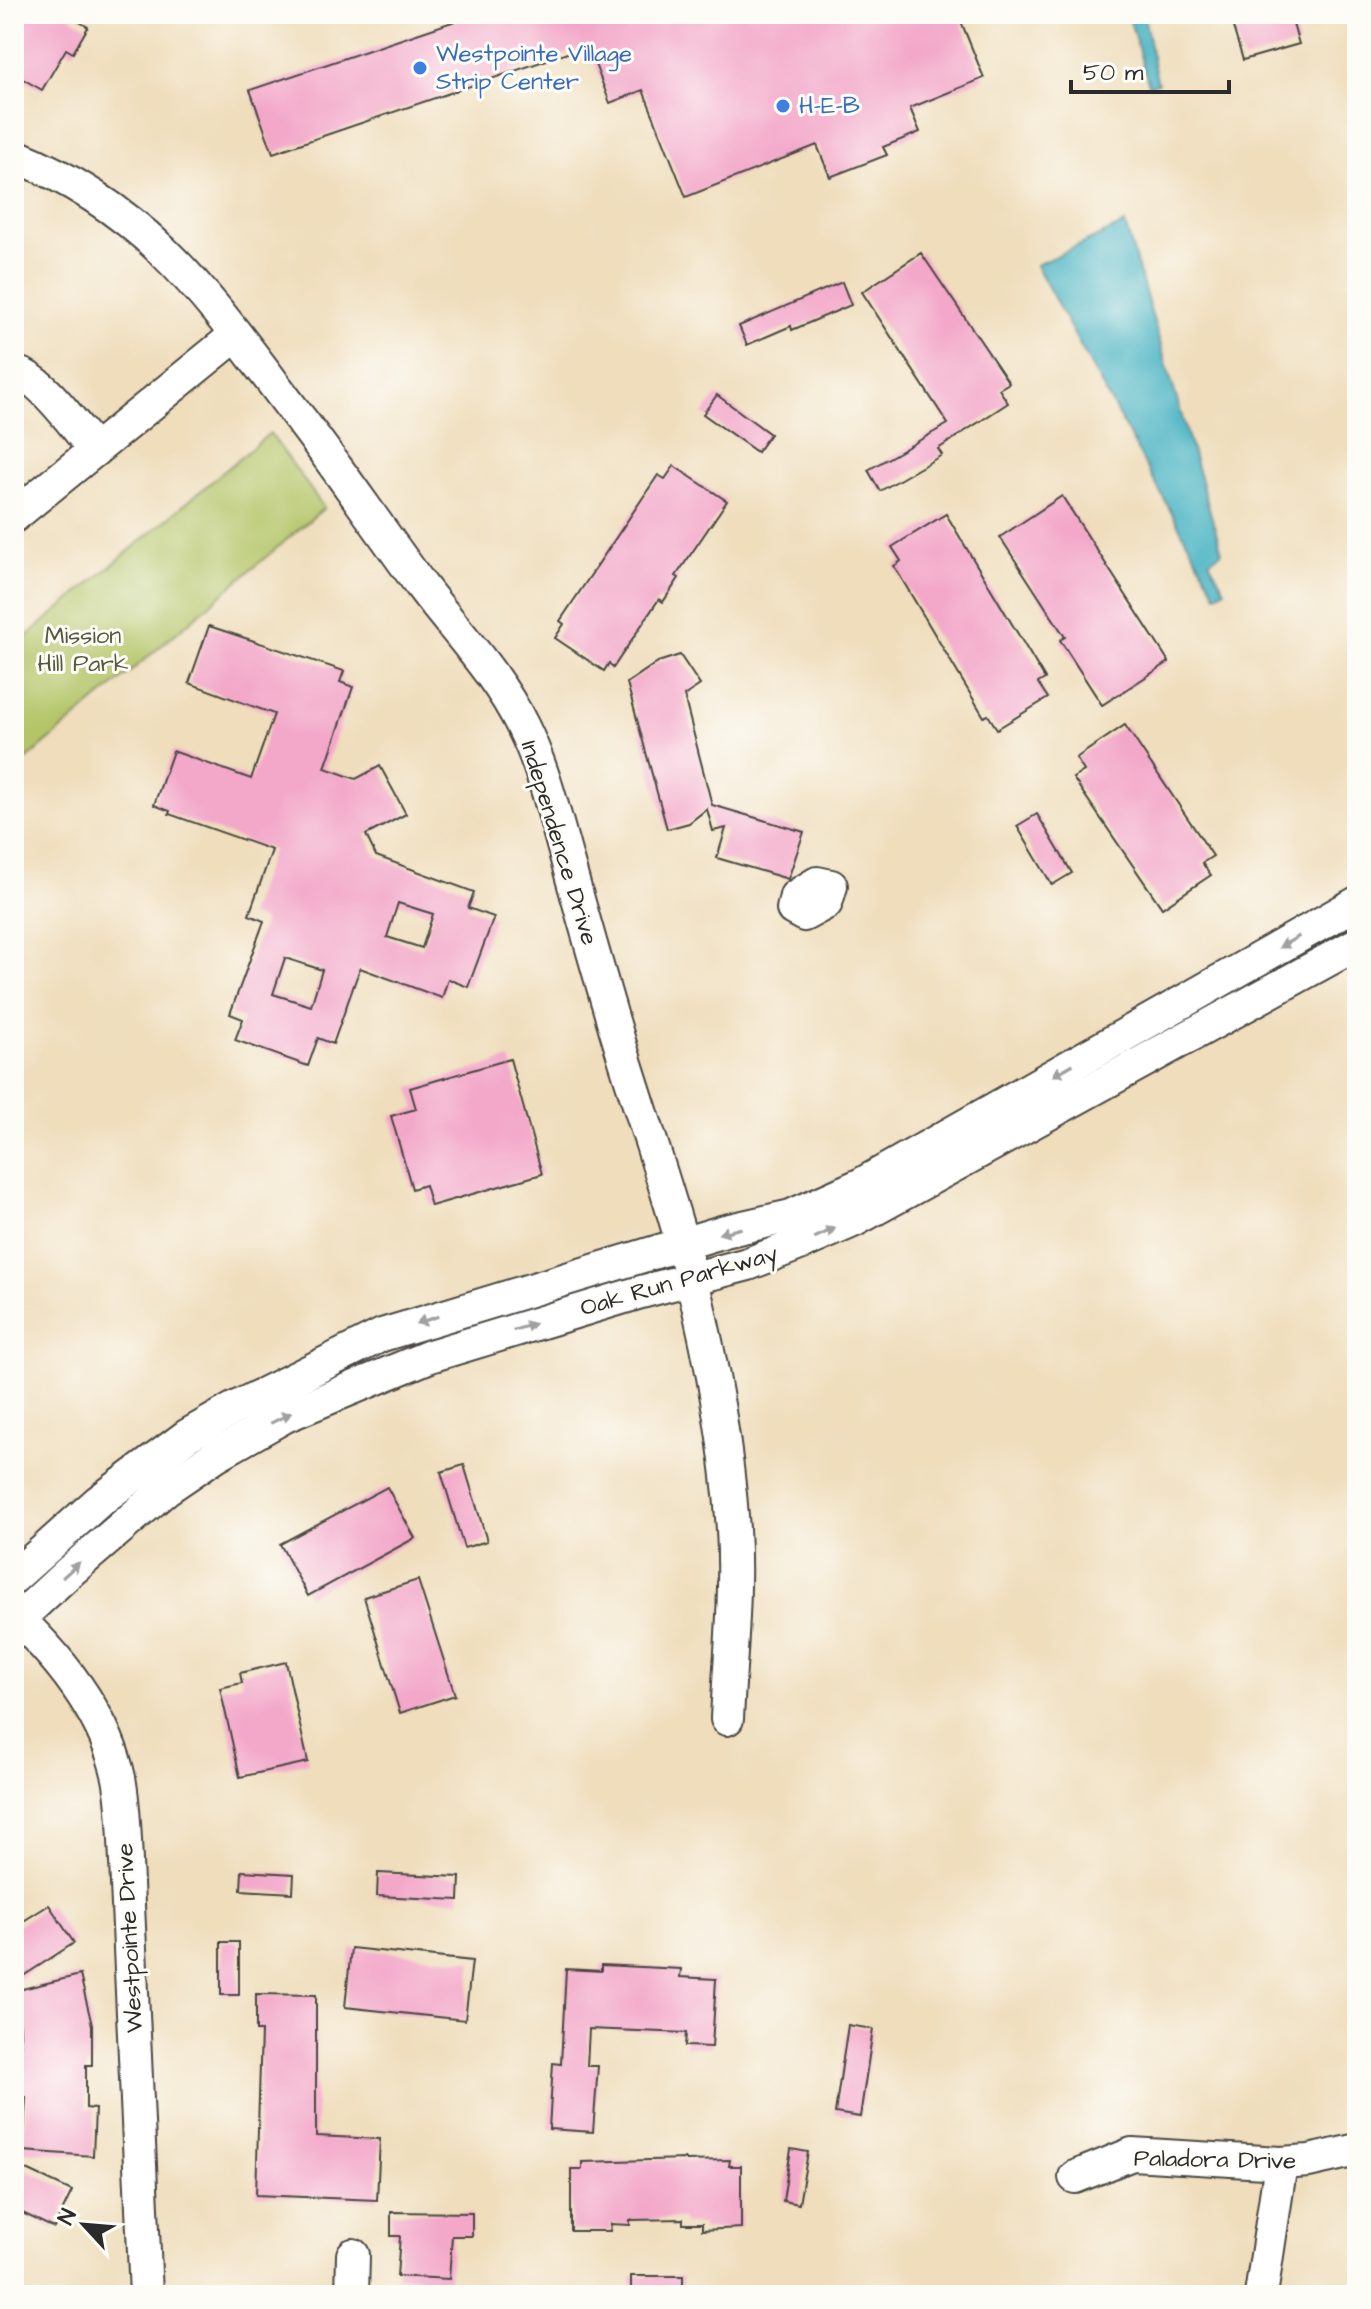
<svg xmlns="http://www.w3.org/2000/svg" width="1371" height="2309" font-family="'Architects Daughter',sans-serif">
  <style>
    .green { fill: #b4c568; stroke: #70784a; stroke-width: 2 }
    .water { fill: #46b2c2; stroke: #386e76; stroke-width: 2 }
    .building { fill: #f3a7c9; fill-rule: evenodd }
    .lines { fill: none; stroke-linecap: round; stroke-linejoin: round }
    .minor-casing { stroke: #484641; stroke-width: 36 }
    .minor { stroke: #fff; stroke-width: 32 }
    .oneway { fill: #a0a0a0 }
    .shop-dot { fill: #3f7fe0; stroke: #fdfcf7; stroke-width: 3 }
    .labels { text-anchor: middle; dominant-baseline: central; stroke-width: 6; stroke-linejoin: round; paint-order: stroke }
    .shop-label { font-size: 24px; fill: #366cbe; stroke: #fdfcf7; text-anchor: start }
    .park-label { font-size: 24px; fill: #54593d; stroke: #fdfcf7 }
    .street-label { font-size: 24px; fill: #2b2b2b; stroke: #fdfcf7 }
  </style>
  <rect width="100%" height="100%" fill="#fdfcf7"/>
  <filter id="ink" filterUnits="userSpaceOnUse"><feTurbulence type="fractalNoise" baseFrequency=".0125" numOctaves="2"/><feDisplacementMap in="SourceGraphic" scale="16" xChannelSelector="R" yChannelSelector="G"/><feConvolveMatrix kernelMatrix="1 2 1 2 8 2 1 2 1" color-interpolation-filters="sRGB"/></filter>
  <filter id="wash" filterUnits="userSpaceOnUse"><feTurbulence type="fractalNoise" baseFrequency=".006" numOctaves="4" result="noise"/><feDisplacementMap in="SourceGraphic" scale="32" xChannelSelector="R" yChannelSelector="G"/><feGaussianBlur stdDeviation="1.8" result="paint"/><feColorMatrix in="noise" values="0 0 0 0 0 0 0 0 0 0 0 0 0 0 0 0 0 1.4 0 .05"/><feComposite in="paint" operator="in"/></filter>
  <g filter="url(#wash)">
    <rect width="100%" height="100%" fill="#efddbb"/>
    <!-- green -->
    <polygon class="green" points="270,433 324,508 14,770 14,647"/>
    <!-- water -->
    <g class="water">
      <path d="M1128,14h15c7,23 8,46 15,69l-9,3z"/>
      <polygon points="1125,224 1222,552 1209,561 1225,590 1216,594 1036,265"/>
    </g>
    <g id="blocks">
      <!-- building -->
      <g class="building">
        <polygon points="14,14 66,14 88,27 73,53 66,49 42,90 14,74"/>
        <polygon points="476,14 958,14 984,78 910,108 920,132 883,147 887,155 830,177 817,145 686,197 643,90 610,103 588,46 273,153 250,90"/>
        <polygon points="1229,14 1290,14 1299,44 1243,60"/>
        <polygon points="921,253 1009,383 999,389 1008,403 938,449 942,455 880,491 868,470 948,424 862,292"/>
        <polygon points="842,282 851,305 792,330 791,326 747,345 739,326"/>
        <polygon points="717,395 770,434 757,452 703,414"/>
        <polygon points="674,466 727,501 676,576 679,578 663,602 659,599 613,668 609,663 604,671 555,638 564,624 560,621 658,475 665,479"/>
        <polygon points="1062,496 1169,662 1102,705 1060,640 1065,637 1000,537"/>
        <polygon points="946,514 1045,679 1038,683 1048,698 997,729 988,715 984,717 894,566 901,561 892,547"/>
        <path d="M209,626l135,45 -4,11 13,5 -28,81 31,11 24,-13 26,48 -40,21 10,21 98,36 -6,16 26,9 -26,70 -20,-8 -6,19 -82,-30 -27,76 -15,-6 -10,28 -73,-26 8,-21 -13,-5 34,-93 -15,-6 23,-65 -103,-36 1,-3 -16,-6 19,-54 78,28 23,-65 -85,-31zM398,903l35,11 -11,34 -35,-11zM285,958l37,12 -11,36 -38,-12z"/>
        <polygon points="680,655 700,685 684,696 712,805 804,832 788,879 717,858 726,828 713,831 707,809 689,823 667,829 627,683 658,662"/>
        <polygon points="1125,725 1213,856 1202,863 1211,875 1162,908 1073,778 1084,771 1076,758"/>
        <polygon points="1037,814 1072,873 1052,885 1017,826"/>
        <polygon points="510,1059 542,1174 431,1206 425,1185 412,1189 391,1116 416,1109 410,1088"/>
        <polygon points="464,1465 487,1541 464,1548 441,1472"/>
        <polygon points="387,1487 415,1538 308,1596 280,1544"/>
        <polygon points="418,1580 455,1695 400,1713 364,1597"/>
        <polygon points="286,1662 308,1762 240,1777 220,1688 242,1683 240,1673"/>
        <polygon points="242,1871 294,1874 293,1893 241,1890"/>
        <polygon points="378,1873 460,1877 459,1900 377,1896"/>
        <polygon points="49,1905 74,1943 14,1982 14,1927"/>
        <rect x="221" y="1942" width="18" height="53"/>
        <polygon points="351,1948 472,1961 465,2020 345,2007"/>
        <polygon points="601,1965 681,1969 680,1977 716,1979 712,2047 685,2046 686,2033 589,2029 587,2066 598,2066 593,2132 549,2129 553,2063 561,2064 566,1969 601,1971"/>
        <polygon points="80,1975 92,2025 92,2065 86,2065 86,2108 95,2109 93,2156 23,2151 26,2097 21,2097 20,2028 14,1991"/>
        <polygon points="256,1994 316,1995 316,2136 380,2139 377,2200 256,2195 261,2031 256,2031"/>
        <polygon points="848,2025 873,2029 860,2117 835,2113"/>
        <polygon points="791,2149 808,2152 799,2204 783,2201"/>
        <polygon points="685,2159 686,2161 730,2160 729,2166 741,2166 741,2228 702,2230 702,2224 683,2224 683,2219 630,2220 630,2225 611,2224 610,2231 571,2231 571,2169 582,2169 582,2162"/>
        <polygon points="14,2164 72,2191 54,2228 14,2209"/>
        <polygon points="391,2212 472,2213 472,2236 452,2236 449,2279 397,2276 400,2236 391,2236"/>
        <rect x="631" y="2276" width="52" height="17"/>
      </g>
    </g>
  </g>
  <g filter="url(#ink)">
    <use href="#blocks" fill-opacity="0" stroke="#484641" stroke-width="2"/>
    <g class="lines">
      <defs>
        <g id="minor">
          <path d="M14,155c141,57 199,150 287,265 42,55 81,113 122,168 35,46 75,87 100,139 20,40 31,86 43,129 15,55 31,110 47,165 25,86 57,171 79,259 20,81 35,165 41,249 4,63 -3,127 -6,190"/>
          <path d="M14,373c25,0 64,58 81,77"/>
          <polyline points="14,516 236,335"/>
          <polygon points="817,883 831,886 826,903 804,915 793,909 796,896"/>
          <polyline points="14,1577 99,1501 188,1435 233,1409 382,1335 725,1231 791,1216 862,1184 1357,903"/>
          <path d="M14,1615c47,44 91,99 105,163 4,20 5,41 6,62l21,455"/>
          <polyline points="14,1623 67,1574 166,1489 216,1455 285,1416 430,1356 641,1292 748,1264 807,1241 855,1220 1357,944"/>
          <polyline points="1075,2177 1132,2154 1281,2163 1309,2161 1357,2150"/>
          <polyline points="352,2295 353,2255"/>
          <polyline points="1261,2295 1281,2163"/>
        </g>
      </defs>
      <!-- minor casing -->
      <use href="#minor" class="minor-casing"/>
      <!-- minor -->
      <use href="#minor" class="minor"/>
    </g>
    <!-- one-way arrows -->
    <defs><path id="oneway-solid" d="M-6-.8H1V-3.2L6.5 0L1 3.2V.8H-6Z" transform="scale(2)"/></defs>
    <g class="oneway">
      <use href="#oneway-solid" transform="translate(1289 942) rotate(150)"/>
      <use href="#oneway-solid" transform="translate(1063 1070) rotate(150)"/>
      <use href="#oneway-solid" transform="translate(730 1231) rotate(166)"/>
      <use href="#oneway-solid" transform="translate(825 1233) rotate(-25)"/>
      <use href="#oneway-solid" transform="translate(427 1320) rotate(162)"/>
      <use href="#oneway-solid" transform="translate(524 1327) rotate(-17)"/>
      <use href="#oneway-solid" transform="translate(281 1418) rotate(-27)"/>
      <use href="#oneway-solid" transform="translate(71 1570) rotate(-42)"/>
    </g>
  </g>
  <!-- markers -->
  <g class="shop-dot">
    <circle cx="420" cy="68" r="8"/>
    <circle cx="783" cy="106" r="8"/>
  </g>
  <g class="labels">
    <!-- shop labels -->
    <g class="shop-label">
      <text x="436" y="54">Westpointe Village<tspan x="436" dy="28">Strip Center</tspan></text>
      <text x="799" y="106">H-E-B</text>
    </g>
    <!-- park labels -->
    <g class="park-label">
      <text x="83" y="636">Mission<tspan x="83" dy="28">Hill Park</tspan></text>
    </g>
    <!-- street labels -->
    <g class="street-label">
      <text transform="translate(559 843) rotate(73)">Independence Drive</text>
      <text transform="translate(679 1281) rotate(-16)">Oak Run Parkway</text>
      <text transform="translate(130 1938) rotate(-93)">Westpointe Drive</text>
      <text transform="translate(1215 2160) rotate(1)">Paladora Drive</text>
    </g>
  </g>
  <!-- margin -->
  <rect width="1371" height="2309" fill="none" stroke="#fdfcf7" stroke-width="48"/>
  <!-- north arrow -->
  <g transform="translate(84 2225) rotate(296)" stroke="#fdfcf7" stroke-width="6" paint-order="stroke">
  <path d="M0-6L14 30L0 20L-14 30Z" fill="#2b2b2b"/>
  <text y="-12" font-size="22" font-weight="bold" text-anchor="middle" fill="#2b2b2b">N</text>
  </g>
  <!-- scale -->
  <path d="M1071 80v12h158v-12" fill="none" stroke="#2b2b2b" stroke-width="4"/>
  <text x="1083" y="80" font-size="24" fill="#2b2b2b" stroke="#fdfcf7" stroke-width="6" paint-order="stroke">50 m</text>
</svg>
